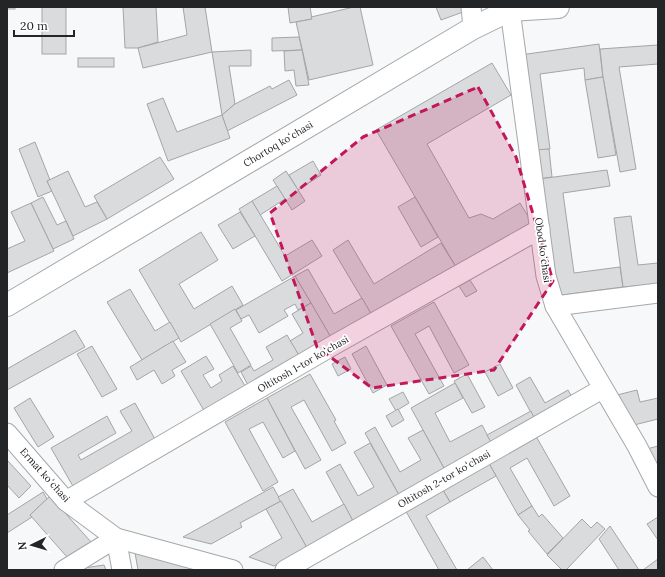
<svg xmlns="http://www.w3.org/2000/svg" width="665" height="577" font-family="Lora,serif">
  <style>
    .building { fill: #d9dbdd; stroke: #a4a5a7 }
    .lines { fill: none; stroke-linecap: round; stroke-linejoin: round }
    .minor-casing { stroke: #a6a8a9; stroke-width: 21 }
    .secondary-casing { stroke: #a6a8a9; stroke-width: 24 }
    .minor { stroke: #fff; stroke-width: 19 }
    .secondary { stroke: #fff; stroke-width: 22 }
    .marked { fill: #c2185b; fill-opacity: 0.2; stroke: #c2185b; stroke-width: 3; stroke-dasharray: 8 5; stroke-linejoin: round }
    .labels { text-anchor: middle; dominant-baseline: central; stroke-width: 3.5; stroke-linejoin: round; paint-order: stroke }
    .street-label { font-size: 10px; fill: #242526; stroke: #fff }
  </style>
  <rect width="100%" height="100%" fill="#f6f8f9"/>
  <!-- building -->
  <g class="building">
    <rect x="7" y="7" width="8" height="2"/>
    <rect x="42" y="7" width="24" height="47"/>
    <polygon points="123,7 156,7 158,42 138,48 125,48"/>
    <polygon points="183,7 205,7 212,52 143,68 138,48 187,35"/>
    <polygon points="288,7 310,7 312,19 290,23"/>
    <polygon points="354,7 360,7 373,65 309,80 296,22 312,19 311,17"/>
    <polygon points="436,7 462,7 463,12 441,20"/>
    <polygon points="299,37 302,50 272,51 272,38"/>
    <polygon points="599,44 603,77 585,80 584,68 540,74 550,149 532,151 520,55"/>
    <polygon points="658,45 658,64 619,67 636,169 620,172 603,77 600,49"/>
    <polygon points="251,50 251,66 229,66 235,104 222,115 212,52"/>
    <polygon points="302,50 309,85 296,86 294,70 285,71 284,51"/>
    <rect x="78" y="58" width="36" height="9"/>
    <polygon points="492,63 511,95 427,144 469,218 481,214 493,219 520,203 532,223 456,267 376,130"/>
    <polygon points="603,77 616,155 598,158 585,80"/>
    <polygon points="289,80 297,95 227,131 222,115 235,104 270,86 272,89"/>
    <polygon points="163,98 177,132 222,115 230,138 168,161 147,104"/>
    <polygon points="35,142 50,180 47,181 52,191 38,197 19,149"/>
    <polygon points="549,149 552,177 539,179 535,150"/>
    <polygon points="160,157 174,179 107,219 94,196"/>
    <polygon points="313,161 321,175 298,190 289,175"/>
    <polygon points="607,170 610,186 563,193 574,273 620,267 623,287 554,296 539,179"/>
    <polygon points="68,171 85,207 97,202 107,219 73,236 47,181"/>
    <polygon points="286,171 305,201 292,210 273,180"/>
    <polygon points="277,186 285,199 260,215 252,201"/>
    <polygon points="43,197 57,225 66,221 74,239 53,249 31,203"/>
    <polygon points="415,197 438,237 421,247 398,207"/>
    <polygon points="252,201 285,256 312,240 322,256 282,281 239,209"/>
    <polygon points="31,203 54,251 7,273 7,249 25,241 11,212"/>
    <polygon points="240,212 255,236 233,249 218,225"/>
    <polygon points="631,216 638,265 658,263 658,284 623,287 614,218"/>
    <polygon points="201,232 218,260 179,284 194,309 232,286 243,305 181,342 139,270"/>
    <polygon points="348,240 374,284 441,243 456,267 373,317 333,250"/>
    <polygon points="308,269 334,314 362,298 373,317 333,341 295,276"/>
    <polygon points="295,276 311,303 298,310 295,304 284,310 288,316 259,333 249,315 241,319 236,310"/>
    <polygon points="470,280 477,291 466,297 459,286"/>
    <polygon points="130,289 155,331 170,322 179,338 142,360 107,302"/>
    <polygon points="434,302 469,365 454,373 429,326 415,334 444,386 429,394 391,326"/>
    <polygon points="311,303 333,341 301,359 290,341 303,333 292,314"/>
    <polygon points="235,309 242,321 230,328 251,365 238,373 210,324"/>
    <polygon points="75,330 85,347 7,390 7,369"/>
    <polygon points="287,335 301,359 250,389 241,372 251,366 254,371 273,360 266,347"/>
    <polygon points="173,341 186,362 172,370 175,376 162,384 154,370 137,380 130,367"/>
    <polygon points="92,346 117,389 102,397 77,354"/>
    <polygon points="366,346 387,385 373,393 352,354"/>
    <polygon points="206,356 214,369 203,375 211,388 222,381 219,375 233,366 247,389 206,414 181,371"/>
    <polygon points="345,357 351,369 338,376 332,364"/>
    <polygon points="500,364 513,388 498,396 485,372"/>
    <polygon points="310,374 336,420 334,421 346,443 332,451 304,400 291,407 321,460 305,469 267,398"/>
    <polygon points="467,374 485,407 472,413 454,381"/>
    <polygon points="530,377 545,403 568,390 573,399 535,420 516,385"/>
    <polygon points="455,383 463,398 435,413 450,442 482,425 492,444 445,470 411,408"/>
    <polygon points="637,390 640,402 658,398 658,419 630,426 613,396"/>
    <polygon points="403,392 409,403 396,411 389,399"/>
    <polygon points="30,398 54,437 38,447 14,408"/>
    <polygon points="267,398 295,451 283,458 263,422 249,429 278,482 263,491 225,422"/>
    <polygon points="135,403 156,441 74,488 51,448 107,416 116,433 78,455 81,460 132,431 120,411"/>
    <polygon points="398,409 404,420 392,427 386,416"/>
    <polygon points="531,411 535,420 492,444 487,435"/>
    <polygon points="375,427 400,472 421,460 408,438 423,430 445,470 399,495 365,433"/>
    <polygon points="533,431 570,496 554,506 527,458 510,468 532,506 518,515 486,458"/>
    <polygon points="370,443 399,495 353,521 326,472 340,464 358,496 374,487 354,452"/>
    <polygon points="658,446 658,478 643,450"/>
    <polygon points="486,458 496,476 450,502 440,485"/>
    <polygon points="7,460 31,486 19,498 7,485"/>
    <polygon points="440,485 450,502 426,516 457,570 439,570 403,506"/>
    <polygon points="273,487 281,501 240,523 242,527 211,544 183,537"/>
    <polygon points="293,489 312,522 344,504 353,521 307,548 278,497"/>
    <polygon points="43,492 47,499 30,515 32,517 7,533 7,515"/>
    <polygon points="50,496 91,542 67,557 30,515"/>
    <polygon points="281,501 307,548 274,566 249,557 282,538 266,509"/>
    <polygon points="532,506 539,517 542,514 563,538 547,554 528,531 530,530 518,515"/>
    <polygon points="658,517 658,540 647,524"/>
    <polygon points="582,519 591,528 597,522 605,529 566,570 562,570 547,555"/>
    <polygon points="610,526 639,570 619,570 599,539"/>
    <polygon points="134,547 208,570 138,570"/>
    <polygon points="483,557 493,570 467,570"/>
    <polygon points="658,559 658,570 643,570"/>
    <polygon points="104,565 106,570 85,570 84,568"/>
  </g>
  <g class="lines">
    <defs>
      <g id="minor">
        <polyline points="471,7 473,28"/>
        <polyline points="510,10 546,276 555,306 637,446 658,487"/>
        <polyline points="555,306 658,293"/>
        <polyline points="7,433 66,501 116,538 122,570"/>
        <polyline points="66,501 332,346 540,229"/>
        <polyline points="64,570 116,538 233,570"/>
        <polyline points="285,570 602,389"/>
      </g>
      <polyline id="secondary" points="7,305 473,28 510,10 558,7"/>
    </defs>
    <!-- minor casing -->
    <use href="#minor" class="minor-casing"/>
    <!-- secondary casing -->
    <use href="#secondary" class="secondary-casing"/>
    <!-- minor -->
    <use href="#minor" class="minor"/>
    <!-- secondary -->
    <use href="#secondary" class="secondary"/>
  </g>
  <!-- marked area -->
  <path class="marked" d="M478,87l38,70 37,124 -59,89 -122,18 -55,-41 -47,-134 93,-76z"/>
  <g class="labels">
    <!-- street labels -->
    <g class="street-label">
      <text transform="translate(278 144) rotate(-31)">Chortoq koʻchasi</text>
      <text transform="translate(543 250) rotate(82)">Obod koʻchasi</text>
      <text transform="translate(303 364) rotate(-30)">Oltitosh 1-tor koʻchasi</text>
      <text transform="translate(45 475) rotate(48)">Ermat koʻchasi</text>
      <text transform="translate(444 479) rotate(-30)">Oltitosh 2-tor koʻchasi</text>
    </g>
  </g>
  <!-- border -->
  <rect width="665" height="577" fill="none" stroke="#242526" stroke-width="16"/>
  <!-- north arrow -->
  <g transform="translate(32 545) rotate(265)" stroke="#ffffff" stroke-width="3" paint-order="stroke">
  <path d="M0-3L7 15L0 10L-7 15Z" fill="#242526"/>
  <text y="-6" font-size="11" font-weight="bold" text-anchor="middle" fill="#242526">N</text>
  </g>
  <!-- scale -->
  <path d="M14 30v6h60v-6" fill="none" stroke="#242526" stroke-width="2"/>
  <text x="20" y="30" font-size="12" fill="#242526" stroke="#ffffff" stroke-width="3" paint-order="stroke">20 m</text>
</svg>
